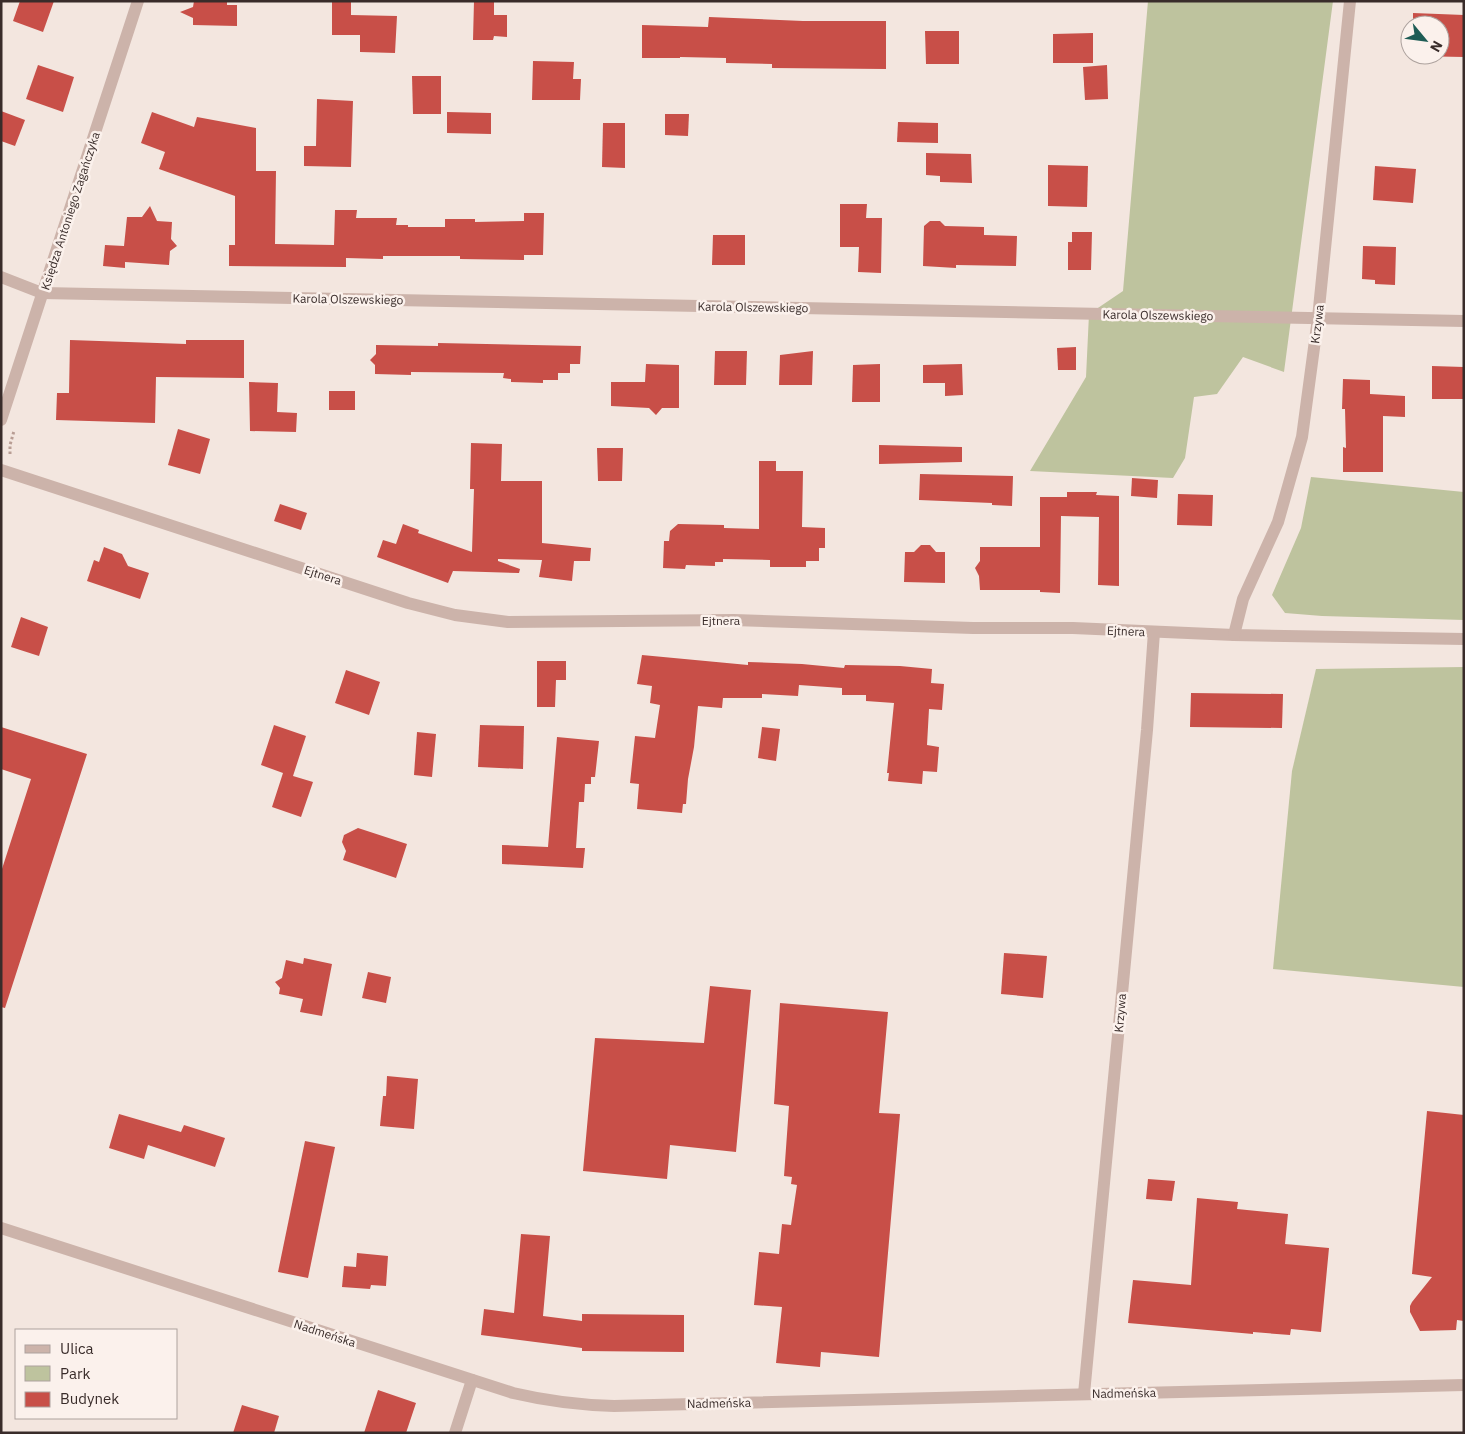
<svg xmlns="http://www.w3.org/2000/svg" width="1465" height="1434" font-family="'IBM Plex Sans',sans-serif">
  <style>
    .green { fill: #bec39e }
    .building { fill: #c84f48 }
    .lines { fill: none; stroke-linecap: round; stroke-linejoin: round }
    .path { stroke: #b89d94; stroke-width: 3; stroke-dasharray: 2.5 2.5; stroke-linecap: butt }
    .minor { stroke: #ccb3aa; stroke-width: 12 }
    .labels { text-anchor: middle; dominant-baseline: central; stroke-width: 5; stroke-linejoin: round; paint-order: stroke }
    .street-label { font-size: 12px; fill: #392c2a; stroke: #fbf1ec }
  </style>
  <rect width="100%" height="100%" fill="#f3e6df"/>
  <!-- green -->
  <g class="green">
    <polygon points="1148,1 1333,1 1284,372 1243,357 1217,394 1194,397 1185,458 1173,478 1030,471 1086,377 1089,314 1123,291"/>
    <polygon points="1311,477 1464,492 1464,620 1322,616 1285,613 1272,595 1301,528"/>
    <polygon points="1464,667 1464,987 1273,969 1292,771 1316,669"/>
  </g>
  <!-- building -->
  <g class="building">
    <polygon points="20,1 54,1 43,32 13,21"/>
    <polygon points="194,1 227,1 227,5 237,5 237,26 193,25 193,18 180,12 193,7"/>
    <polygon points="332,1 351,1 351,15 397,16 395,53 360,52 360,35 332,35"/>
    <polygon points="474,1 494,1 494,15 507,15 507,37 494,36 493,40 473,40"/>
    <polygon points="1413,13 1464,15 1464,57 1412,56 1412,55 1440,55 1440,25 1413,25"/>
    <polygon points="709,17 803,21 886,21 886,69 772,68 772,64 726,63 726,58 680,57 680,58 642,58 642,25 708,27"/>
    <polygon points="925,31 959,31 959,64 926,64"/>
    <polygon points="1093,33 1093,63 1053,63 1053,34"/>
    <polygon points="533,61 574,62 573,79 581,79 580,100 532,100"/>
    <polygon points="38,65 74,77 63,112 26,99"/>
    <polygon points="1107,65 1108,99 1085,100 1083,67"/>
    <polygon points="412,76 441,76 441,114 413,114"/>
    <polygon points="317,99 353,101 351,167 304,166 304,146 316,146"/>
    <polygon points="1,111 25,120 15,146 1,141"/>
    <polygon points="152,112 194,127 197,117 256,128 256,171 276,171 275,244 334,245 335,210 357,210 356,218 397,218 396,225 408,225 408,227 445,227 445,219 475,219 475,222 524,221 524,213 544,213 543,255 524,255 524,260 460,259 460,256 383,256 383,259 346,258 346,267 229,266 229,245 235,245 235,196 159,169 165,152 141,143"/>
    <polygon points="447,112 491,113 491,134 447,133"/>
    <polygon points="665,114 689,114 688,136 665,135"/>
    <polygon points="898,122 938,123 938,143 897,142"/>
    <polygon points="603,123 625,123 625,168 602,167"/>
    <polygon points="926,153 971,154 972,183 940,182 940,176 926,175"/>
    <polygon points="1048,165 1088,166 1087,207 1048,206"/>
    <polygon points="1375,166 1416,169 1413,203 1373,200"/>
    <polygon points="840,204 867,204 866,218 882,218 881,273 858,272 859,247 840,247"/>
    <polygon points="150,206 157,221 172,222 171,239 177,246 170,251 169,265 125,262 125,268 103,266 105,245 124,246 127,217 142,217"/>
    <polygon points="930,221 940,221 945,226 984,227 984,235 1017,236 1016,266 956,265 956,268 923,266 924,226"/>
    <polygon points="1072,232 1092,232 1091,270 1068,270 1068,242 1072,242"/>
    <polygon points="713,235 745,235 745,265 712,265"/>
    <polygon points="1363,246 1396,247 1395,285 1375,284 1375,280 1362,279"/>
    <polygon points="70,340 186,344 186,340 244,340 244,378 156,377 155,423 56,420 57,393 69,393"/>
    <polygon points="438,343 581,346 580,364 570,364 570,373 558,373 558,380 543,380 543,383 511,382 511,379 503,378 504,373 411,372 411,375 375,374 375,365 370,360 376,354 376,345 438,346"/>
    <polygon points="1076,347 1076,370 1058,370 1057,348"/>
    <polygon points="715,351 747,351 746,385 714,385"/>
    <polygon points="813,351 812,385 779,385 780,355"/>
    <polygon points="646,364 679,365 679,408 662,408 656,415 649,408 611,406 611,382 645,382"/>
    <polygon points="880,364 880,402 852,402 853,365"/>
    <polygon points="962,364 963,395 945,396 945,383 923,383 923,365"/>
    <polygon points="1432,366 1464,367 1464,399 1432,399"/>
    <polygon points="1343,379 1370,380 1370,394 1405,396 1405,417 1383,416 1383,472 1343,472 1343,447 1346,448 1345,409 1342,409"/>
    <polygon points="249,382 278,383 277,412 297,413 296,432 250,431"/>
    <rect x="329" y="391" width="26" height="19"/>
    <polygon points="178,429 210,439 200,474 168,465"/>
    <polygon points="471,443 502,444 501,481 542,481 542,543 591,548 590,561 574,561 572,581 539,577 542,560 498,559 498,561 520,569 519,573 453,571 448,583 377,557 383,540 396,544 403,524 419,530 418,533 472,552 474,489 470,489"/>
    <polygon points="879,445 962,447 962,462 879,464"/>
    <polygon points="597,448 623,448 622,481 598,481"/>
    <polygon points="759,461 776,461 776,471 803,471 802,527 825,528 825,548 819,548 819,561 806,561 806,567 770,567 770,560 723,559 723,562 715,562 715,566 686,565 685,569 663,568 664,541 669,541 670,531 678,524 724,525 724,528 759,529"/>
    <polygon points="920,474 1013,476 1012,506 992,505 992,503 919,500"/>
    <polygon points="1132,478 1158,480 1157,498 1131,496"/>
    <polygon points="1067,492 1097,492 1096,495 1119,496 1119,586 1098,585 1099,517 1061,516 1060,593 1040,592 1040,590 980,590 979,576 975,568 980,561 980,547 1040,547 1040,497 1067,497"/>
    <polygon points="1178,494 1213,495 1212,526 1177,525"/>
    <polygon points="280,504 307,513 301,530 274,521"/>
    <polygon points="921,545 930,545 936,552 945,552 945,583 904,582 905,552 914,552"/>
    <polygon points="104,547 122,554 128,566 149,573 140,599 87,581 94,560 99,562"/>
    <polygon points="21,617 48,627 39,656 11,647"/>
    <polygon points="642,655 748,665 748,662 802,664 844,668 845,665 900,666 932,669 931,683 944,684 942,710 929,709 927,745 939,747 937,772 923,771 922,784 888,781 889,773 887,773 894,703 866,701 866,695 842,695 842,688 799,685 798,696 762,694 762,698 723,698 722,708 698,706 694,747 688,779 686,804 683,804 682,813 637,809 639,784 630,783 635,736 655,738 660,705 650,703 652,686 637,684"/>
    <polygon points="537,661 566,661 566,680 556,680 555,707 537,707"/>
    <polygon points="346,670 380,682 369,715 335,703"/>
    <polygon points="1191,693 1283,694 1282,728 1190,727"/>
    <polygon points="274,725 306,736 293,776 313,782 301,817 272,807 283,773 261,765"/>
    <polygon points="480,725 524,726 523,769 478,767"/>
    <polygon points="1,727 87,754 5,1008 1,1007 1,872 31,779 1,769"/>
    <polygon points="762,727 780,729 776,761 758,758"/>
    <polygon points="417,732 436,734 432,777 414,775"/>
    <polygon points="557,737 599,741 595,777 591,777 591,784 585,784 584,802 579,802 576,848 585,848 583,868 502,864 502,845 548,847"/>
    <polygon points="358,828 407,844 396,878 343,860 346,851 342,842 344,835"/>
    <polygon points="1004,953 1047,956 1043,998 1001,994"/>
    <polygon points="304,958 332,964 322,1016 300,1012 303,999 279,994 280,988 275,982 282,978 286,960 303,964"/>
    <polygon points="368,972 391,977 386,1003 362,998"/>
    <polygon points="710,986 751,990 736,1152 670,1145 667,1179 583,1171 595,1038 704,1043"/>
    <polygon points="780,1003 888,1012 879,1113 900,1114 879,1357 821,1352 820,1367 776,1363 782,1307 754,1305 759,1252 779,1254 782,1224 791,1225 797,1185 791,1184 792,1177 784,1176 789,1106 774,1104"/>
    <polygon points="387,1076 418,1079 414,1129 380,1126 383,1096 386,1096"/>
    <polygon points="1427,1111 1464,1115 1464,1321 1457,1320 1456,1330 1420,1331 1410,1312 1410,1306 1412,1302 1432,1277 1412,1274"/>
    <polygon points="119,1114 181,1132 184,1125 225,1138 215,1167 148,1145 144,1159 109,1148"/>
    <polygon points="305,1141 335,1147 308,1278 278,1272"/>
    <polygon points="1148,1179 1175,1181 1172,1201 1146,1199"/>
    <polygon points="1197,1198 1238,1202 1237,1209 1288,1214 1285,1244 1329,1248 1321,1332 1291,1329 1290,1335 1253,1332 1253,1334 1128,1323 1133,1280 1191,1285"/>
    <polygon points="521,1234 550,1236 543,1316 582,1321 582,1314 684,1315 684,1352 582,1351 582,1348 481,1335 484,1309 514,1313"/>
    <polygon points="357,1253 388,1256 386,1286 371,1285 370,1289 342,1287 344,1266 356,1267"/>
    <polygon points="378,1390 416,1403 406,1433 364,1433"/>
    <polygon points="242,1405 279,1416 274,1433 233,1433"/>
  </g>
  <g class="lines">
    <!-- path -->
    <polyline class="path" points="10,454 10,445 14,431"/>
    <!-- minor -->
    <g class="minor">
      <polyline points="1,277 42,293 1464,321"/>
      <polyline points="1,420 138,1"/>
      <polyline points="1,470 408,603 455,615 508,622 734,620 973,628 1073,628 1234,635 1464,639"/>
      <polyline points="1234,635 1243,599 1278,522 1302,437 1318,318 1350,1"/>
      <path d="M1,1228l512,165c34,8 66,12 101,13l850,-21"/>
      <polyline points="1084,1394 1147,730 1154,632"/>
      <polyline points="455,1433 472,1380"/>
    </g>
  </g>
  <g class="labels">
    <!-- street labels -->
    <g class="street-label">
      <text transform="translate(70 211) rotate(-72)">Księdza Antoniego Zagańczyka</text>
      <text transform="translate(348 299) rotate(1)">Karola Olszewskiego</text>
      <text transform="translate(753 307) rotate(1)">Karola Olszewskiego</text>
      <text transform="translate(1158 315) rotate(1)">Karola Olszewskiego</text>
      <text transform="translate(1317 324) rotate(-83)">Krzywa</text>
      <text transform="translate(323 575) rotate(18)">Ejtnera</text>
      <text x="721" y="620">Ejtnera</text>
      <text transform="translate(1126 631) rotate(2)">Ejtnera</text>
      <text transform="translate(1120 1013) rotate(-85)">Krzywa</text>
      <text transform="translate(325 1333) rotate(18)">Nadmeńska</text>
      <text transform="translate(1124 1393) rotate(-1)">Nadmeńska</text>
      <text transform="translate(719 1403) rotate(-1)">Nadmeńska</text>
    </g>
  </g>
  <!-- border -->
  <rect width="1465" height="1434" fill="none" stroke="#392c2a" stroke-width="5"/>
  <!-- legend -->
  <rect x="15" y="1329" width="162" height="90" fill="#fbf1ec" stroke="#ada29e"/>
  <rect x="25" y="1345" width="25" height="8" fill="#ccb3aa" stroke="#ada29e"/>
  <text x="60" y="1354" font-size="15" fill="#392c2a">Ulica</text>
  <rect x="25" y="1366" width="25" height="15" fill="#bec39e" stroke="#ada29e"/>
  <text x="60" y="1379" font-size="15" fill="#392c2a">Park</text>
  <rect x="25" y="1392" width="25" height="15" fill="#c84f48" stroke="#ada29e"/>
  <text x="60" y="1404" font-size="15" fill="#392c2a">Budynek</text>
  <!-- north arrow -->
  <g transform="translate(1425 40) rotate(119)"><circle r="24" fill="#fbf1ec" stroke="#ada29e"/>
  <path d="M0-4L9 19L0 12L-9 19Z" fill="#1e5c55"/>
  <text y="-8" font-size="14" font-weight="bold" text-anchor="middle" fill="#392c2a">N</text>
  </g>
</svg>
